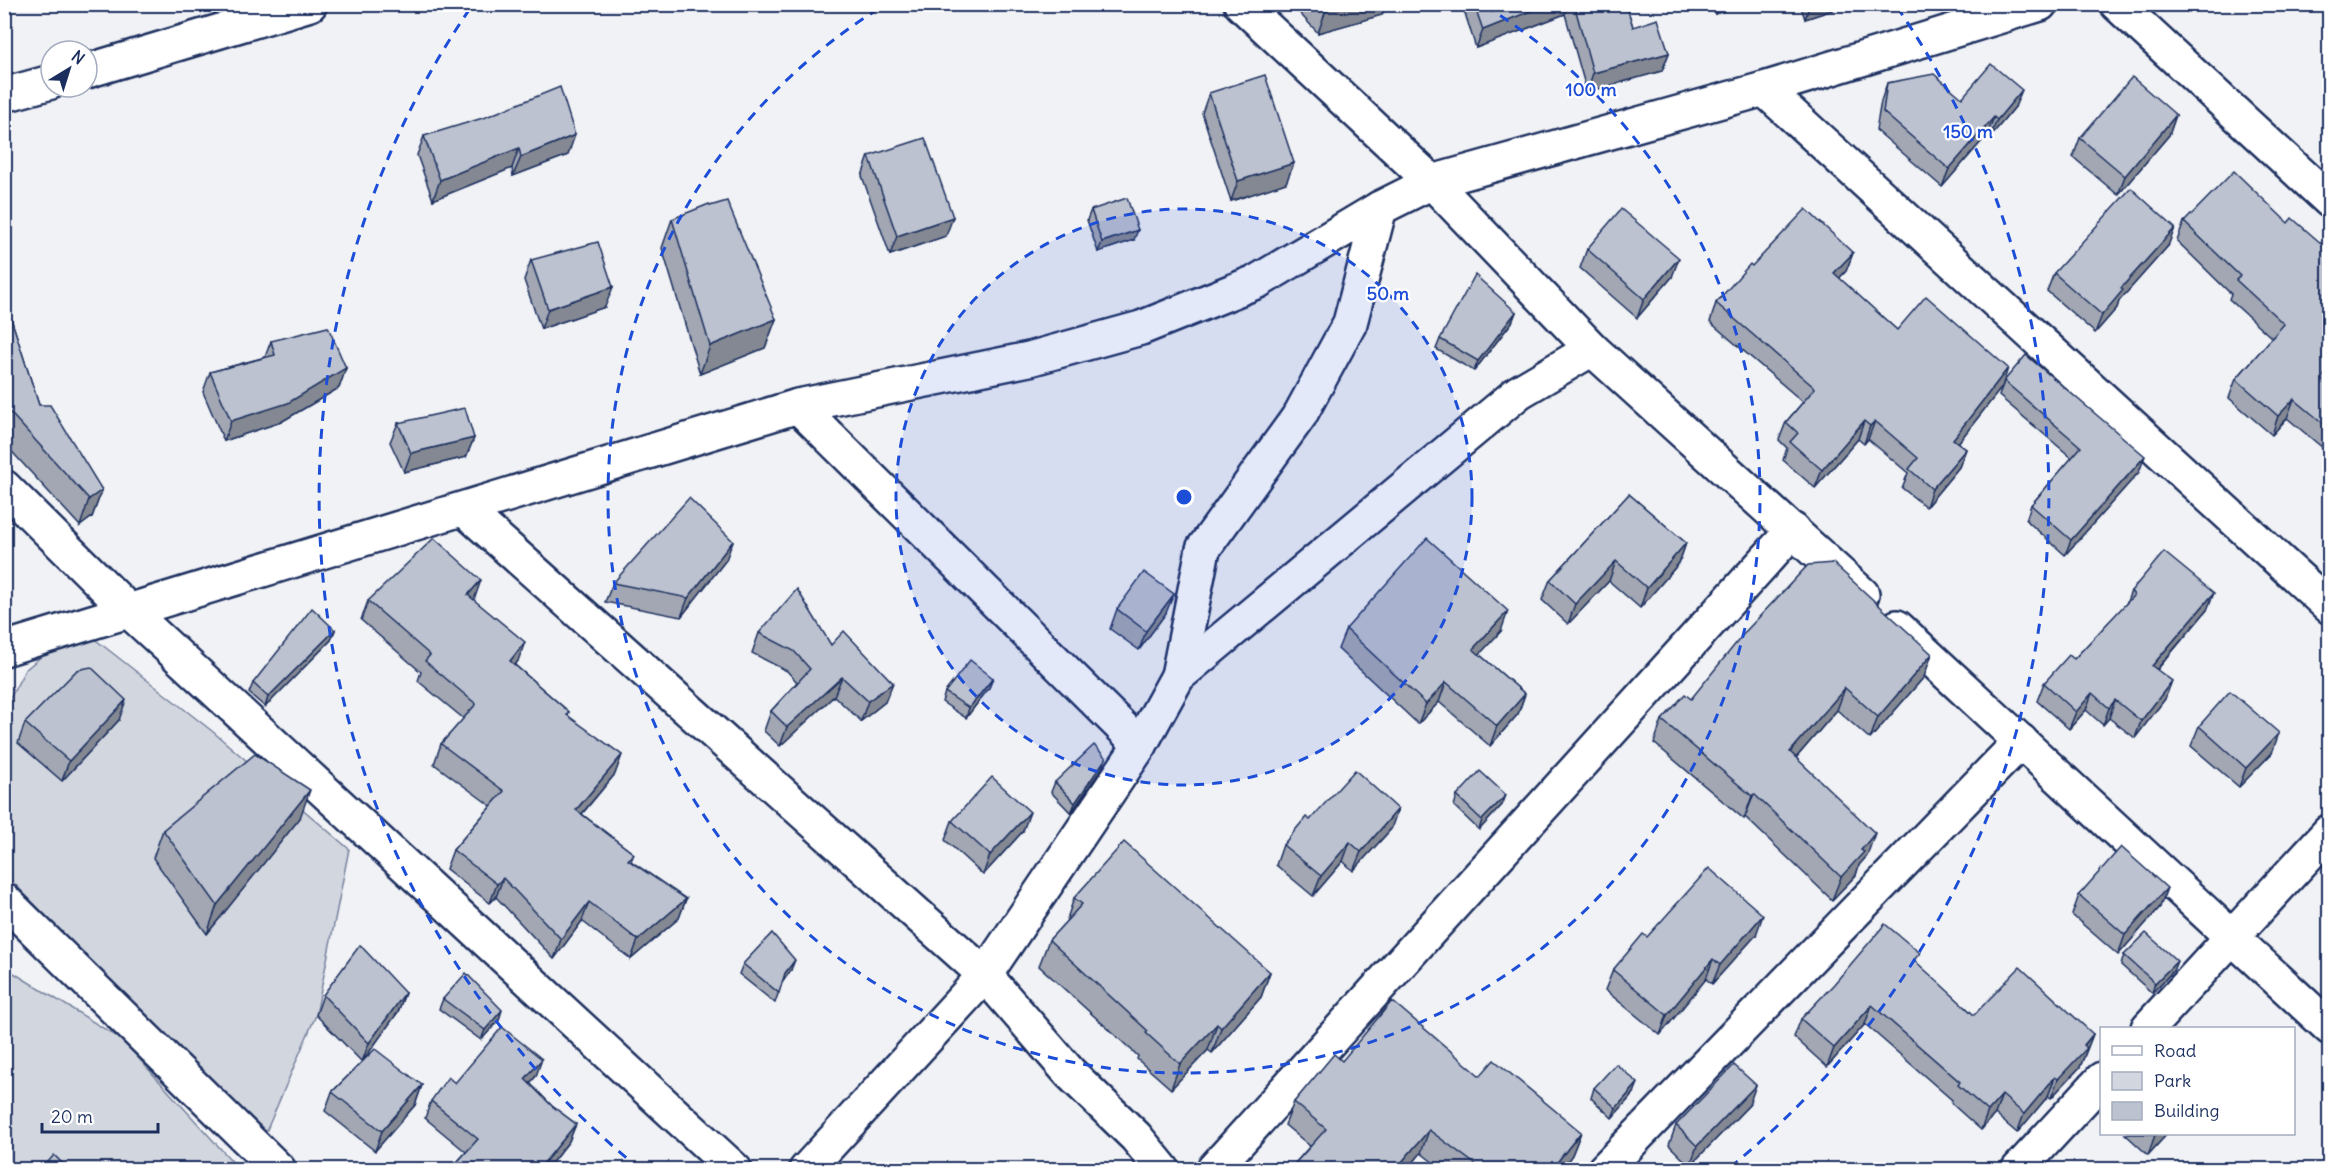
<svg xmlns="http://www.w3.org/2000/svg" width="2334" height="1174" font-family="Delius,sans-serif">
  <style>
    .green { fill: #d2d6df; stroke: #76829e; stroke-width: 1.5 }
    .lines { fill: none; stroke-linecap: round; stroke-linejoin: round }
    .minor-casing { stroke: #1b2f5e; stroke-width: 38 }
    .minor { stroke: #fff; stroke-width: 33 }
    .wall { fill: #a2a7b3; stroke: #1b2f5e; stroke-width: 1.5 }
    .shaded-wall { fill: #848892; stroke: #1b2f5e; stroke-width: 1.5 }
    .building { fill: #bcc2d0; stroke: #1b2f5e; stroke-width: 1.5 }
    .ring { fill: none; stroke: #1d4ed8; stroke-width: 3; stroke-dasharray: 10 8 }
    .centre { fill: #1d4ed8; stroke: #fff; stroke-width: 3 }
    .ring-label { font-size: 18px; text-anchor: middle; font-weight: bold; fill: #1d4ed8; stroke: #fff; stroke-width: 4.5; stroke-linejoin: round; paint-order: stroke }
  </style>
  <rect width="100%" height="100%" fill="#f1f2f5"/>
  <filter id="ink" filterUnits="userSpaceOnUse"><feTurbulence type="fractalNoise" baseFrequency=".0167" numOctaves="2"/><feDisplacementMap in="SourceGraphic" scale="12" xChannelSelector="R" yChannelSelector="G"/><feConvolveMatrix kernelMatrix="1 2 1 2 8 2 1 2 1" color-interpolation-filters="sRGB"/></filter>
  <g filter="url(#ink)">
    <!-- green -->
    <g class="green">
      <polygon points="78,626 212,731 349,849 316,1015 263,1139 5,874 4,710 25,670"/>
      <polygon points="4,967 121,1039 239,1169 15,1170 5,1163"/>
    </g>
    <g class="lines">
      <defs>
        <g id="minor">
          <polyline points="1241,4 1432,182 1592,349 1862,594"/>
          <polyline points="2117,4 2330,201"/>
          <polyline points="87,71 310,4"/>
          <polyline points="1764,89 2330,607"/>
          <polyline points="4,95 51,82"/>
          <polyline points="798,406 1140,745"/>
          <polyline points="4,487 128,610 735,1170"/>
          <polyline points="464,509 985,975 1070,1073 1136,1137 1163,1170"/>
          <polyline points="1897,627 2330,1028"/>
          <polyline points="4,649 798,406 1029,359 1141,328 1258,281 1380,208 1432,182 1764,89 2040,4"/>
          <polyline points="1178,676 1203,549 1300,415 1350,323 1380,208"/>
          <polyline points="4,900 279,1170"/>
          <polyline points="2148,1028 2330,831"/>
          <polyline points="806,1170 985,975 1140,745 1178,676 1519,392 1592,349"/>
          <polyline points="1213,1170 1793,530"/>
          <polyline points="1604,1170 2021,741"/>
          <polyline points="2018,1170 2102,1079"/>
        </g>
      </defs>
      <!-- minor casing -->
      <use href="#minor" class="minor-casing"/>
      <!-- minor -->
      <use href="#minor" class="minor"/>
    </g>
    <!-- wall -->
    <g class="wall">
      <polygon points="1291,4 1386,4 1382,15 1318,33"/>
      <polygon points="1462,4 1626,4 1633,27 1669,53 1662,71 1587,92 1565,14 1476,48"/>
      <polygon points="1711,4 1742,4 1715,14"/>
      <polygon points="1800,4 1835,4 1833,10 1805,19"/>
      <polygon points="1887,83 1962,98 2015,107 1990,137 1987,135 1942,187 1876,130 1881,101"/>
      <polygon points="1209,93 1294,163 1286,183 1231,201 1202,113"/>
      <polygon points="2176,115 2169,135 2118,195 2073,157 2080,138"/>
      <polygon points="424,136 568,155 513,176 512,168 433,200 417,155"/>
      <polygon points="869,156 946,236 890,255 862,176"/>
      <polygon points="1091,210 1134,240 1098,252 1087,220"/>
      <polygon points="672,219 776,319 765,348 700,374 662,248"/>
      <polygon points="2184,222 2288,223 2330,251 2330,454 2287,418 2272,435 2229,398 2236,379 2272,338 2229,299 2231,294 2177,241"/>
      <polygon points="2168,246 2119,301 2117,308 2095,333 2047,291 2054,273"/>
      <polygon points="1587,249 1672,277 1637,318 1580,268"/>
      <polygon points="1853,253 1846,271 1839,278 1897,330 2002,387 1958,443 1966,449 1959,467 1926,507 1902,488 1908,473 1868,439 1864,444 1858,439 1815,488 1783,460 1787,448 1779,440 1786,422 1803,402 1710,322 1716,303 1752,266"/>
      <polygon points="531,260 605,307 541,329 524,280"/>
      <polygon points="4,297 39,405 102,490 92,517 80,526 4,443"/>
      <polygon points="1516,312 1512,322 1474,371 1436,349 1440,339"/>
      <polygon points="271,341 346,368 339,388 281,422 224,441 203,392 210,372 265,357"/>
      <polygon points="2004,381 2139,472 2065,555 2026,520 2031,505 2072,458 1999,396"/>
      <polygon points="398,423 474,438 466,457 404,472 390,442"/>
      <polygon points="1629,494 1686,543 1679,563 1640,608 1609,581 1568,624 1542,600 1550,580"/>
      <polygon points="726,560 681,617 605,602 613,583"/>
      <polygon points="2131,591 2207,610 2157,670 2165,699 2135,738 2109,718 2103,725 2086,710 2069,729 2037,701 2044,683 2074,659 2126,604"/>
      <polygon points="474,600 518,661 515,665 569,712 568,715 615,774 582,814 634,854 631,861 686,899 679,918 631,959 582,921 554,959 496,897 490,903 446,869 453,850 491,806 434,764 441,744 464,719 418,681 421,672 361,620 368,601"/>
      <polygon points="1117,609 1166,613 1139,650 1110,629"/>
      <polygon points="1346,629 1501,631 1479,654 1525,694 1518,714 1490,746 1439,702 1418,724 1338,649"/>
      <polygon points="335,630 331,640 265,707 249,693 253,683"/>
      <polygon points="759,633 831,645 885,702 861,721 834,696 780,746 764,731 771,711 797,682 787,671 752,653"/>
      <polygon points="1924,677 1870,739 1837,710 1796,758 1867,856 1859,865 1856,875 1832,900 1745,817 1744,819 1654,743 1662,720 1691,699"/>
      <polygon points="993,678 989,688 966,718 942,702 945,692"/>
      <polygon points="119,720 62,781 18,743 25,723"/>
      <polygon points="2199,726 2272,753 2239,787 2191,746"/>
      <polygon points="1106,758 1102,768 1071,813 1051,792 1055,782"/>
      <polygon points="1506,795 1502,805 1479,830 1454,806 1457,796"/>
      <polygon points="300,818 207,934 153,858 163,830"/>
      <polygon points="1310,820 1391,829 1353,871 1343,861 1313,896 1276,865 1283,845"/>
      <polygon points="952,821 1023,831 983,875 945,840"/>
      <polygon points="2079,895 2160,907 2118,955 2072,915"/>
      <polygon points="1074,898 1270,972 1261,997 1212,1053 1208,1050 1171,1089 1137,1059 1138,1056 1039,966 1049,940 1066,922"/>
      <polygon points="1756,935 1712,984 1706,979 1660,1035 1605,990 1613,970 1647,937"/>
      <polygon points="2124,955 2173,971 2152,993 2121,965"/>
      <polygon points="1916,963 1974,1015 2093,1034 2080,1067 2051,1098 2048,1096 2017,1133 1995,1114 1981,1130 1951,1103 1952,1100 1865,1024 1827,1067 1794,1037 1801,1019"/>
      <polygon points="743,964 791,970 782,982 775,1003 739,974"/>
      <polygon points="405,993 398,1012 364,1059 422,1085 415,1105 375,1151 325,1111 332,1092 362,1062 316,1015 323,995"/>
      <polygon points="443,999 499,1020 481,1040 439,1009"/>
      <polygon points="1342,1061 1480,1076 1581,1132 1572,1155 1561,1170 1443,1170 1421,1153 1407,1170 1289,1170 1310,1146 1285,1125 1294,1102"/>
      <polygon points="536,1076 530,1083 552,1106 576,1124 569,1141 546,1170 450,1170 466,1152 425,1118 431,1101 455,1083"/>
      <polygon points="1594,1088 1634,1093 1612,1118 1591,1098"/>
      <polygon points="1749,1105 1690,1166 1669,1145 1676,1125"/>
      <polygon points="2125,1134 2167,1134 2148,1155"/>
    </g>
    <!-- shaded-wall -->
    <g class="shaded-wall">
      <polygon points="1346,4 1386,4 1382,15 1318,33 1326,10"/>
      <polygon points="1548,4 1568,4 1565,14 1476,48 1483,30"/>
      <polygon points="1718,4 1742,4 1715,14"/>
      <polygon points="1810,4 1835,4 1833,10 1805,19"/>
      <polygon points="1669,53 1662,71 1587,92 1593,73"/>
      <polygon points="2022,90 2015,107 1990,137 1997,120"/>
      <polygon points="2176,115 2169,135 2118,195 2125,176"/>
      <polygon points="1994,117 1987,135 1942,187 1949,169"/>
      <polygon points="575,135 568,155 513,176 521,157"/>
      <polygon points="519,148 512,168 433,200 440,180"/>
      <polygon points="1294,163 1286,183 1231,201 1238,181"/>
      <polygon points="953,217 946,236 890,255 897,236"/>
      <polygon points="2175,228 2168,246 2119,301 2117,308 2095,333 2102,315 2121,288"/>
      <polygon points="1138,230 1134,240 1098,252 1102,242"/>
      <polygon points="1853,253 1846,271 1827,291 1834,273"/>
      <polygon points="1679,258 1672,277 1637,318 1644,299"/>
      <polygon points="613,287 605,307 541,329 548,309"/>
      <polygon points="1516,312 1512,322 1474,371 1478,361"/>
      <polygon points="776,319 765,348 700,374 710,346"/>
      <polygon points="346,368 339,388 281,422 224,441 231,421"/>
      <polygon points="2008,368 2002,387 1947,457 1953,439"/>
      <polygon points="2330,370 2330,382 2324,376"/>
      <polygon points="2294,399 2287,418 2272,435 2278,416"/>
      <polygon points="1864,421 1858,439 1815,488 1822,470"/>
      <polygon points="1875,421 1868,439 1864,444 1870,426"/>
      <polygon points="474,438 466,457 404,472 411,453"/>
      <polygon points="1966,449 1959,467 1926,507 1932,489"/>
      <polygon points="2145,456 2139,472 2065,555 2071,540"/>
      <polygon points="102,490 92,517 80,526 89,499"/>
      <polygon points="733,541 726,560 681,617 688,598"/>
      <polygon points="1686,543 1679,563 1640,608 1647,588"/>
      <polygon points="1616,561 1609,581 1568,624 1575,604"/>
      <polygon points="481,580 474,600 461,614 468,595"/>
      <polygon points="2214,593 2207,610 2145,683 2152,666"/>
      <polygon points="1174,594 1166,613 1139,650 1146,631"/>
      <polygon points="1508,611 1501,631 1466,669 1473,649"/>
      <polygon points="335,630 331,640 265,707 268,697"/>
      <polygon points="525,642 518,661 503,680 510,661"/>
      <polygon points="1932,654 1924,677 1870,739 1878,717"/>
      <polygon points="842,677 834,696 780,746 787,727"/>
      <polygon points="993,678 989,688 966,718 969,708"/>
      <polygon points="2172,681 2165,699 2135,738 2141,721"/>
      <polygon points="1446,682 1439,702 1418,724 1426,704"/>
      <polygon points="893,683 885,702 861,721 868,701"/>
      <polygon points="1845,688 1837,710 1782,774 1790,752"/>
      <polygon points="2092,693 2086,710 2069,729 2076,712"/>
      <polygon points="1525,694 1518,714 1490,746 1497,726"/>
      <polygon points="126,700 119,720 62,781 69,761"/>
      <polygon points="2115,700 2109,718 2103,725 2109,708"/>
      <polygon points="2279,733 2272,753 2239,787 2246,768"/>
      <polygon points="622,755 615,774 569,829 576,810"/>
      <polygon points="1106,758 1102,768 1071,813 1075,803"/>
      <polygon points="310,790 300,818 207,934 217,905"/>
      <polygon points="1754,794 1745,817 1744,819 1752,796"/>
      <polygon points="1506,795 1502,805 1479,830 1482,820"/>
      <polygon points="1398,809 1391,829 1353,871 1361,852"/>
      <polygon points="1030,812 1023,831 983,875 990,855"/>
      <polygon points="1875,833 1867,856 1859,865 1856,875 1832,900 1841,877 1861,850"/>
      <polygon points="1350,842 1343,861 1313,896 1321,876"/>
      <polygon points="503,878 496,897 490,903 497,884"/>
      <polygon points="2167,888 2160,907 2118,955 2125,935"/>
      <polygon points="686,899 679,918 631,959 638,940"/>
      <polygon points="589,902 582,921 554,959 561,939"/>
      <polygon points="1763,915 1756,935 1712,984 1720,965"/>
      <polygon points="1713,959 1706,979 1660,1035 1667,1015"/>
      <polygon points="795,960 791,970 782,983 785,973"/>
      <polygon points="2177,961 2173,971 2152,993 2155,983"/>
      <polygon points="1270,972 1261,997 1212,1053 1221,1028"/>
      <polygon points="405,993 398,1012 362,1062 369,1043"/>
      <polygon points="1872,1005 1865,1024 1827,1067 1834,1048"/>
      <polygon points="502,1010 499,1020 481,1040 485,1030"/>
      <polygon points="1217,1024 1208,1050 1171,1089 1180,1064"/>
      <polygon points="2093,1034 2080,1067 2051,1098 2058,1079"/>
      <polygon points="542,1059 536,1076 519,1096 525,1079"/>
      <polygon points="2055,1077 2048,1096 2017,1133 2024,1114"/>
      <polygon points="1638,1083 1634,1093 1612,1118 1616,1108"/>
      <polygon points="422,1085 415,1105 375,1151 382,1131"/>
      <polygon points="1756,1085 1749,1105 1690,1166 1697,1146"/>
      <polygon points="2002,1095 1995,1114 1981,1130 1988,1111"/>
      <polygon points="576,1124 569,1141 546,1170 538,1170"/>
      <polygon points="1429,1130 1421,1153 1407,1170 1395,1170"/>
      <polygon points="1581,1132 1572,1155 1561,1170 1551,1170"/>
      <polygon points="2157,1134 2167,1134 2148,1155 2155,1135"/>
    </g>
    <!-- building -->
    <g class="building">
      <polygon points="1321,4 1346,4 1326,10"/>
      <polygon points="1474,4 1548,4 1483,30"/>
      <polygon points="1574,4 1626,4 1633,27 1658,19 1669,53 1593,73"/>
      <polygon points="1991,64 2022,90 1997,120 1994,117 1949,169 1883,112 1887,83 1934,74 1962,98"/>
      <polygon points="1265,75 1294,163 1238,181 1209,93"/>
      <polygon points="2132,77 2176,115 2125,176 2080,138"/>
      <polygon points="560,87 575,135 521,157 519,148 440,180 424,136 486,117"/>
      <polygon points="925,138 953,217 897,236 869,156"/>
      <polygon points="2234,171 2288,223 2292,218 2330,251 2330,370 2324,376 2330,380 2330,429 2294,399 2278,416 2236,379 2284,324 2236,280 2240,276 2184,222"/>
      <polygon points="2131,188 2175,228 2121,288 2123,290 2102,315 2054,273"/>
      <polygon points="1127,198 1138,230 1102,242 1091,210"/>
      <polygon points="727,201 776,319 710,346 672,219 709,204 710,206"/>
      <polygon points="1621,209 1679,258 1644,299 1587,249"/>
      <polygon points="1806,209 1853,253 1834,273 1897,330 1926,296 2008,368 1953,439 1966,449 1932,489 1909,469 1918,458 1875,421 1870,426 1864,421 1822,470 1790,442 1798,433 1786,422 1815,388 1716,303 1750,264 1752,266"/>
      <polygon points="598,242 613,287 548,309 531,260"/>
      <polygon points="1475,275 1516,312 1478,361 1440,339"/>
      <polygon points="4,297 39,405 50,405 102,490 89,499 4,406"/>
      <polygon points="328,327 346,368 288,403 231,421 210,372 275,355 271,341"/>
      <polygon points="2026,355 2145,456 2071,540 2031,505 2081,447 2004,381"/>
      <polygon points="465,408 474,438 411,453 398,423"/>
      <polygon points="1629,494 1686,543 1647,588 1616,561 1575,604 1550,580"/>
      <polygon points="689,498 733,541 688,598 613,583"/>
      <polygon points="434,538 481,580 468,595 525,642 510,661 569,712 567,715 622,755 576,810 634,854 628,860 686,899 638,940 589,902 561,939 503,878 497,884 453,850 504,791 441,744 476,704 425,661 430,655 368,601"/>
      <polygon points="1427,538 1508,611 1473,649 1525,694 1497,726 1446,682 1426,704 1346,629"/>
      <polygon points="2164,552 2214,593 2152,666 2172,681 2141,721 2115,700 2109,708 2092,693 2076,712 2044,683 2069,655 2074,659 2134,595 2131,591"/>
      <polygon points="1833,563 1932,654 1878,717 1845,688 1790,752 1875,833 1861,850 1864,852 1841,877 1754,794 1752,796 1662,720 1685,694 1691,699 1746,631 1808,565"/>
      <polygon points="1144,572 1174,594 1146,631 1117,609"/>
      <polygon points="797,589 831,645 844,631 893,683 868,701 842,677 787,727 771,711 810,669 794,651 759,633"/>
      <polygon points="312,608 335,630 268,697 253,683"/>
      <polygon points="970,660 993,678 969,708 945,692"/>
      <polygon points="91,667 126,700 69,761 25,723 77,670"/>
      <polygon points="2230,691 2279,733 2246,768 2199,726"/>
      <polygon points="1094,745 1106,758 1075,803 1055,782"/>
      <polygon points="255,754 310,790 217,905 163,830"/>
      <polygon points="1355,770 1398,809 1361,852 1350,842 1321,876 1283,845 1306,817 1310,820"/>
      <polygon points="1480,771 1506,795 1482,820 1457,796"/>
      <polygon points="992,777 1030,812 990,855 952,821"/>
      <polygon points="1124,842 1270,972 1221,1028 1217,1024 1180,1064 1146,1033 1148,1031 1049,940 1082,904 1074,898"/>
      <polygon points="2121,847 2167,888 2125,935 2079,895"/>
      <polygon points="1709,868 1763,915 1720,965 1713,959 1667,1015 1613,970 1643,934 1647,937"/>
      <polygon points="1885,924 1920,953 1914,960 1974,1015 2020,967 2093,1034 2084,1045 2087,1048 2058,1079 2055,1077 2024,1114 2002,1095 1988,1111 1958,1085 1960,1082 1872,1005 1834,1048 1801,1019 1834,984"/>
      <polygon points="772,933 795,960 785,973 779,993 743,964"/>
      <polygon points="2146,933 2177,961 2155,983 2124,955"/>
      <polygon points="360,945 405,993 369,1043 323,995"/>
      <polygon points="466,973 502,1010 485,1030 443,999"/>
      <polygon points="1392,1001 1480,1076 1494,1060 1581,1132 1551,1170 1483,1170 1429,1130 1395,1170 1289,1170 1326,1129 1294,1102 1334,1054 1342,1061"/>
      <polygon points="502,1027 542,1059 525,1079 552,1106 576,1124 538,1170 450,1170 478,1139 431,1101 448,1077 455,1083"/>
      <polygon points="375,1049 422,1085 382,1131 332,1092"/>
      <polygon points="1616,1064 1638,1083 1616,1108 1594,1088"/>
      <polygon points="1734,1065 1756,1085 1697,1146 1676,1125"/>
      <polygon points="54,1155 69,1170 41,1170"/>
    </g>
  </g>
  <!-- distance rings -->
  <circle cx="1184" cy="497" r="288" fill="#1d4ed8" fill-opacity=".12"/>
  <g class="ring">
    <circle cx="1184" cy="497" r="288"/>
    <path d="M1485 6A576 576 0 1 1 883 6"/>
    <path d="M640 1169A865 865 0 0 1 471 7M1897 7A865 865 0 0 1 1728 1169"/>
  </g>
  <circle cx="1184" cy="497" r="9" class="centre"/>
  <g class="ring-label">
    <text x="1591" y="96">100 m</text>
    <text x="1968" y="138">150 m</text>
    <text x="1388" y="300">50 m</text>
  </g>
  <!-- margin -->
  <rect width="2334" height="1174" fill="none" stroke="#fff" stroke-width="24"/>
  <rect x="12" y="12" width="2310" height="1150" fill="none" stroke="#1b2f5e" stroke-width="2" filter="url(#ink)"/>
  <!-- legend -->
  <rect x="2100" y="1027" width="195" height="108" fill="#ffffff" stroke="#a4acbf" stroke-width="1.5"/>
  <rect x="2112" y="1046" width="30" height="9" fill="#ffffff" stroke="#a4acbf" stroke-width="1.5"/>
  <text x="2154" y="1057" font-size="18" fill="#1b2f5e">Road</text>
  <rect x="2112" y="1072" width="30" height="18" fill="#d2d6df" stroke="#a4acbf" stroke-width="1.5"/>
  <text x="2154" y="1087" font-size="18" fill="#1b2f5e">Park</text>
  <rect x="2112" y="1102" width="30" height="18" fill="#bcc2d0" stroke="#a4acbf" stroke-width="1.5"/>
  <text x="2154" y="1117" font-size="18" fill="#1b2f5e">Building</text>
  <!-- north arrow -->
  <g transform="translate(69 69) rotate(38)"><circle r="28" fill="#ffffff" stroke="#a4acbf" stroke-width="1.5"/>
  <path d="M0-4.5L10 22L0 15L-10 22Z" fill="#1b2f5e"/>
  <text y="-9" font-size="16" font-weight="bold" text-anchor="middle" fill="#1b2f5e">N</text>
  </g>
  <!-- scale -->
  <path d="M42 1123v9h116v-9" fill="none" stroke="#1b2f5e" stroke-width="3"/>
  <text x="51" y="1123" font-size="18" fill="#1b2f5e" stroke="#ffffff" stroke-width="4.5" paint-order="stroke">20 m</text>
</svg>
